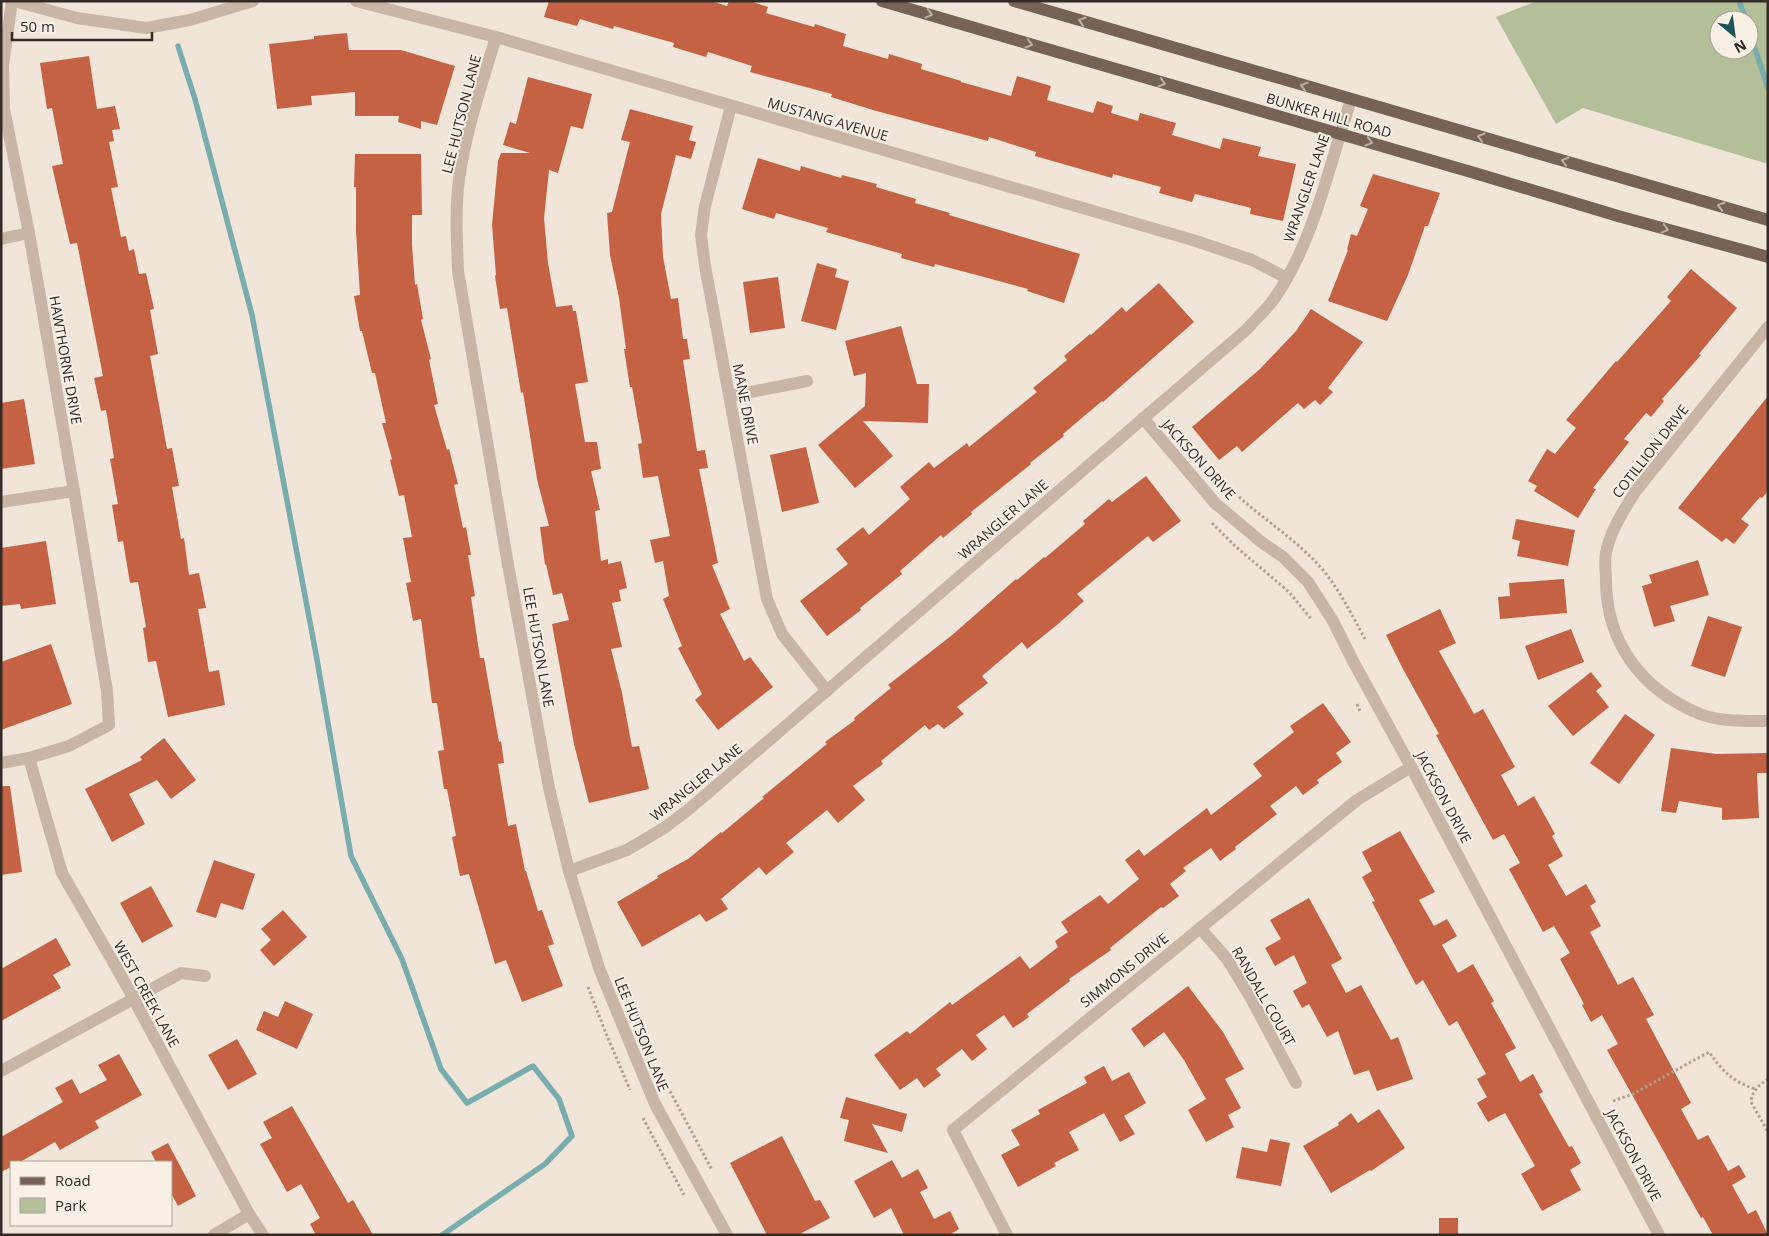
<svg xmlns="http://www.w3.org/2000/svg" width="1769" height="1236" font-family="'Open Sans',sans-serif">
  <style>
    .green { fill: #b3bf99; fill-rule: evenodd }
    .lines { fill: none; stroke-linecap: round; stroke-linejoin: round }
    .stream { stroke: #78acad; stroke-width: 5.5 }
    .building { fill: #c56243 }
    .path { stroke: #b49f8f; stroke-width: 3; stroke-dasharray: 2.5 2.5; stroke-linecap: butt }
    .minor { stroke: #c9b5a5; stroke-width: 12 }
    .major { stroke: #766257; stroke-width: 12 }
    .oneway { stroke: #beb0a5 }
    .labels { text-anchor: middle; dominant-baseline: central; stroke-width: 4; stroke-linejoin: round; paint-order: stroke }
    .street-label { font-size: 14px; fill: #342b26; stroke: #f9f0e5 }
  </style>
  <rect width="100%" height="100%" fill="#f1e5d9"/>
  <!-- green -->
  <path class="green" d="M1537,1h231v163l-185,-56 -27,16 -60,-107zM1719,20h30v30h-30z"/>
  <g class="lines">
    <!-- stream -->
    <g class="stream">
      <polyline points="1739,1 1746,20"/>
      <polyline points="1749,31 1768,88"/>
      <polyline points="178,46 195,99 252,315 316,654 351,856 402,959 441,1069 467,1103 533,1066 559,1099 572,1136 545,1164 442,1235"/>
    </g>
  </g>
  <!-- building -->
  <g class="building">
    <polygon points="549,1 711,1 727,6 729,1 750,1 768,7 766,13 814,27 815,24 846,34 843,46 888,59 889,54 922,64 921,69 961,81 961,82 1011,96 1017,76 1051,86 1047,100 1093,113 1097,101 1113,106 1111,113 1138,121 1140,113 1176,123 1172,135 1220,149 1223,138 1261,147 1258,156 1296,164 1283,221 1250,214 1251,208 1195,194 1192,202 1159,193 1161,187 1113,174 1112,178 1035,156 1036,152 989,137 988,141 873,110 831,97 832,94 750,72 752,66 708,52 706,57 673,47 674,43 614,26 613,29 580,19 577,26 544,17"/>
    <polygon points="347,33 349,50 401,50 455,66 437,125 421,121 421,129 398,122 399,116 355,116 355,92 311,96 312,105 277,109 269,44 314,39 314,36"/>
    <polygon points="89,56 97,109 115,106 120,129 112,130 114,141 109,142 118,187 111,188 121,237 126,236 129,251 134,249 139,274 146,273 154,309 150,310 158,354 150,356 167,449 172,448 179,486 172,487 181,539 184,538 189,575 199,573 206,608 198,609 209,672 219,670 225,705 168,717 156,661 148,662 143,628 146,627 138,582 130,583 123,541 118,542 112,505 118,504 110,459 114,458 106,410 101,411 94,378 103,376 77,243 70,244 52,166 63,164 52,108 47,109 40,63"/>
    <polygon points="528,77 592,94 583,129 571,126 558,173 549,170 544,218 548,263 556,307 572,305 573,311 576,311 588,382 575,384 585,442 597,442 601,469 591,471 600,510 595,511 601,561 608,559 608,564 621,561 627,588 619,590 621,601 612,603 622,647 611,649 622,693 632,747 639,746 649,789 589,803 574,744 552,624 569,620 562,593 553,595 546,564 545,565 540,527 549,526 537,479 523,392 521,393 507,308 500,309 495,276 496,275 492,225 498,161 501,153 530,153 503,145 510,122 516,124"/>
    <polygon points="630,109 693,126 689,140 696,142 691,159 676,155 661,214 663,257 671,299 678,298 683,339 687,339 690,359 683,360 697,451 705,450 708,468 699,469 718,563 712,565 730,609 720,614 744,661 750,657 773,687 718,730 695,700 702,694 678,648 682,646 663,599 669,596 663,561 655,563 650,540 670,536 658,476 643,478 638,444 642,443 632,387 630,387 624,349 626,349 619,298 610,255 607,213 612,212 630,142 621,140"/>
    <polygon points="355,154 421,154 422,215 412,215 412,245 415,285 417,284 423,319 421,320 431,359 429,360 438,404 434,405 447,450 449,449 458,484 454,485 463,528 466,527 471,555 468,555 475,596 471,597 480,658 484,658 499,742 501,741 504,763 498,764 508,826 516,824 525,871 526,871 538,911 542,910 554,944 548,946 563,986 522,1002 506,960 495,964 469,874 460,876 452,837 456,836 447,789 444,789 438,751 444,750 437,703 432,703 421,619 413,621 406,583 411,582 403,538 412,537 404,495 399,496 390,460 392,459 382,423 386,423 375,373 372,373 362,331 360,331 354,296 360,295 356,232 356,187 354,187"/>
    <polygon points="758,158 800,171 801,166 841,178 842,175 877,184 876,187 916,199 915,203 950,213 949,215 1080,254 1064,303 1027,291 1028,289 984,277 935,264 934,267 901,258 902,254 826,232 828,228 776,213 774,219 742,209"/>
    <polygon points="1373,174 1440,193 1428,226 1425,226 1408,275 1387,321 1328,301 1348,250 1347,250 1351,234 1357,236 1368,209 1360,206"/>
    <polygon points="817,263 837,269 835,277 849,281 836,330 801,321"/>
    <polygon points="1691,269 1737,308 1699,354 1701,355 1662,399 1664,401 1651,417 1646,413 1624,439 1629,442 1593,488 1596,489 1578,518 1534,491 1537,486 1528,481 1547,449 1555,454 1576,428 1566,420 1616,361 1617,362 1671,301 1667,297"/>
    <polygon points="778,277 785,328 750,333 743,282"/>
    <polygon points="1159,283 1194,322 1103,402 1102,401 1063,434 1064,436 1030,463 1031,464 971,512 972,514 943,538 941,535 900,571 902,574 860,608 861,610 827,636 800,601 848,564 836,549 863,527 869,535 910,499 900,487 929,462 934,468 967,443 969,447 1037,392 1033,388 1067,360 1064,356 1090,334 1091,335 1122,307 1126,312"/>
    <polygon points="1311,309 1363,342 1328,388 1333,392 1320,405 1315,400 1304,409 1298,403 1242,452 1237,446 1219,460 1192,427 1260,369 1296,331"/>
    <polygon points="901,326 917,384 929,384 928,423 863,421 893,456 855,488 818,445 865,406 866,373 854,376 845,341"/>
    <polygon points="1768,396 1768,491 1762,498 1760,497 1741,519 1749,525 1734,544 1726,538 1722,542 1678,508"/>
    <polygon points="24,399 35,464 1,469 1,403"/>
    <polygon points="806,447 819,503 782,512 770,455"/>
    <polygon points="1146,476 1181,521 1153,542 1148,536 1077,594 1084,601 1058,624 1027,649 1022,642 982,676 988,683 957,707 964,714 944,729 938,724 929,730 925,725 881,761 883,764 853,786 865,800 838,823 827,810 786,843 794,852 766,875 759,867 721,899 728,909 706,922 700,914 642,947 617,902 658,878 657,876 688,859 721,832 722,833 764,798 762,797 827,744 825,742 855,720 854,718 891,688 888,685 951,636 1016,579 1017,580 1044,557 1045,558 1085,524 1083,521 1109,499 1112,502"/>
    <polygon points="1516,519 1575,530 1568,566 1517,556 1520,541 1512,539"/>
    <polygon points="46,541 56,604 21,609 20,604 1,606 1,548"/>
    <polygon points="1698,560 1709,595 1670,606 1675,621 1654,627 1642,586 1652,583 1649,575"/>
    <polygon points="1564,579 1567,613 1500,619 1498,597 1510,596 1509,583"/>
    <polygon points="1440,609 1456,643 1439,651 1474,714 1483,709 1515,767 1501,775 1518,806 1534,796 1555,834 1552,836 1563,856 1548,865 1566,896 1586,884 1596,902 1590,906 1601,926 1590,932 1618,985 1633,977 1654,1015 1646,1019 1691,1103 1681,1109 1698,1140 1708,1135 1728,1171 1739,1165 1746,1177 1732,1185 1748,1214 1756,1210 1768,1235 1713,1235 1703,1217 1701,1218 1607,1050 1618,1044 1602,1015 1591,1022 1582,1005 1584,1004 1560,959 1570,953 1554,926 1543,932 1509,869 1520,863 1504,834 1493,840 1436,735 1439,734 1403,669 1386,635"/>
    <polygon points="1708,616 1742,627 1725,677 1691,666"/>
    <polygon points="1571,629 1584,662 1538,680 1525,646"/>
    <polygon points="51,644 72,704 1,730 1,662"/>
    <polygon points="1591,672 1602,686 1596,691 1609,707 1573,736 1548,706"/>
    <polygon points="1323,703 1351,742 1336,753 1342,762 1317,780 1319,783 1303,795 1296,786 1270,806 1277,814 1235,847 1236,849 1220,861 1211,848 1183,868 1186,871 1170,884 1179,896 1163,908 1161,907 1110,948 1111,950 1069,979 1070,981 1027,1014 1029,1017 1013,1028 1004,1015 976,1035 987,1049 972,1061 962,1049 936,1069 941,1075 924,1088 917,1078 900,1090 874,1055 907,1031 910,1034 950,1002 952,1005 1020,956 1030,969 1058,947 1055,941 1068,932 1061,922 1100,895 1108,904 1139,879 1125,860 1139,849 1144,856 1207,808 1211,815 1262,776 1253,764 1294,732 1290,726"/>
    <polygon points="1625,714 1655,735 1619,784 1590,763"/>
    <polygon points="164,738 196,780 171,799 157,780 129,794 145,824 112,842 85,789 142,760 140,757"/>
    <polygon points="1671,748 1716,754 1768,753 1768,773 1757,773 1759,818 1722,820 1722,808 1679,801 1676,813 1661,811"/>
    <polygon points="1,786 10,786 22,872 1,875"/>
    <polygon points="1400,831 1435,892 1419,900 1434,926 1447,919 1457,936 1442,945 1458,973 1473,964 1494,1001 1491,1003 1516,1048 1505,1054 1520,1082 1533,1074 1543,1092 1539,1094 1569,1147 1572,1146 1581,1163 1570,1170 1581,1190 1542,1211 1521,1174 1535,1166 1505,1113 1488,1122 1477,1103 1487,1097 1477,1079 1486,1074 1457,1021 1449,1026 1423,980 1416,985 1372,902 1375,901 1362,877 1372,871 1362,852"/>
    <polygon points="214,860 255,874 243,910 221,903 216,918 196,912"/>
    <polygon points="151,886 173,926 142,943 120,903"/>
    <polygon points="1309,898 1342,959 1331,965 1346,993 1361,985 1391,1040 1398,1037 1413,1079 1377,1091 1369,1070 1354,1075 1338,1031 1327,1037 1309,1004 1302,1008 1293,991 1307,983 1294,955 1275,966 1265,948 1281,939 1270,920"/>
    <polygon points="283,910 307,937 274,966 260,950 271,940 261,929"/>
    <polygon points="56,938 71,965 53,975 61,988 1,1021 1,969"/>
    <polygon points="1188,986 1223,1032 1244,1069 1225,1079 1241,1108 1228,1115 1234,1127 1206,1142 1188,1110 1206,1099 1184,1060 1164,1032 1144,1047 1131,1029"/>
    <polygon points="285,1001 313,1014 297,1049 256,1030 264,1011 278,1017"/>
    <polygon points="237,1039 257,1074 228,1090 208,1055"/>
    <polygon points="119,1054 142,1095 95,1121 99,1128 60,1150 55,1142 20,1162 11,1162 11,1167 1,1172 1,1137 63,1102 55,1088 72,1079 80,1094 107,1080 98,1065"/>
    <polygon points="1104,1066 1112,1081 1129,1072 1146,1103 1124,1116 1135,1134 1120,1142 1104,1113 1069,1132 1079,1150 1054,1163 1056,1166 1018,1187 1001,1155 1020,1145 1011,1130 1040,1114 1038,1110 1087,1083 1084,1077"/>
    <polygon points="846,1097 907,1114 902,1132 872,1124 888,1153 844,1141 849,1120 840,1118"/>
    <polygon points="292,1106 348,1203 353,1200 373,1235 316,1235 310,1224 320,1218 301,1184 287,1192 260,1144 272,1138 263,1122"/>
    <polygon points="1379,1109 1405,1148 1371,1171 1370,1170 1331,1193 1303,1146 1339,1125 1338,1123 1351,1113 1358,1123"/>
    <polygon points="782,1136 815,1201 820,1200 830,1218 798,1235 767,1235 730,1163"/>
    <polygon points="1270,1139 1290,1143 1281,1186 1236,1178 1242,1147 1267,1152"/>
    <polygon points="168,1143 196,1196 178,1206 171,1193 171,1162 156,1162 151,1152"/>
    <polygon points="892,1160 902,1178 918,1169 928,1188 920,1192 934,1219 950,1211 959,1229 949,1235 904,1235 891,1208 874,1218 854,1181"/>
    <rect x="1439" y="1218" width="19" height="17"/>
  </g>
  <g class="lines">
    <!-- path -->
    <g class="path">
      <path d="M1239,497c27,24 60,45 84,73 17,21 29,45 42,69"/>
      <polyline points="1212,523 1234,545 1289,592 1312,620"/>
      <polyline points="1357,704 1360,711"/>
      <polyline points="588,987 605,1031 630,1090"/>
      <polyline points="637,1014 648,1042"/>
      <polyline points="663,1078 712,1170"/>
      <path d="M1768,1079c-9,6 -16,12 -17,23l17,30"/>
      <path d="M1613,1101l20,-7 76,-42c14,20 23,29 46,37"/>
      <polyline points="643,1118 684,1195"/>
    </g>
    <!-- minor -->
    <g class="minor">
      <polyline points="14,1 77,18 146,28 190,20 253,1"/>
      <polyline points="356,1 496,37 1196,241 1252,260 1287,278"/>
      <path d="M496,37c-14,46 -30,94 -37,142 -4,31 -2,62 -1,92l49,288 42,229 20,83 30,97 56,136 72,131"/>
      <polyline points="731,106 705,206 701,235 705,266 767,599 782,634 827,691"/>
      <polyline points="1,239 29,233"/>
      <path d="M1768,327l-133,165c-11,18 -25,39 -29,61 -2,8 0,18 0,27 0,63 36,110 94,134 21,8 46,7 68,7"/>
      <polyline points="730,396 807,381"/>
      <polyline points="1143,418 1215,503 1260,541 1283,557 1308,582 1333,621 1353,661 1411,767 1659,1235"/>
      <polyline points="1,502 74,491"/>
      <polyline points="29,758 62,873 124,981 249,1214 263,1235"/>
      <polyline points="1,763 29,758 69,746 109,725 107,691 74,491 29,233 4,109 3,65 12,1"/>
      <path d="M569,871l58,-21 37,-22 24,-18 558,-480c9,-10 20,-20 28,-31 40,-57 55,-134 77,-199"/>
      <polyline points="1200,928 1227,959 1252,1000 1296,1083"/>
      <polyline points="1,1071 181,973 205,976"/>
      <polyline points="214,1235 249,1214"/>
      <polyline points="1007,1235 953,1130 1357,800 1411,767"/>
    </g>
    <!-- major -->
    <g class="major">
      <polyline points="882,1 1478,174 1618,216 1768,257"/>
      <polyline points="1014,1 1768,220"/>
    </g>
  </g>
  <!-- one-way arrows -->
  <defs><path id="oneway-chevron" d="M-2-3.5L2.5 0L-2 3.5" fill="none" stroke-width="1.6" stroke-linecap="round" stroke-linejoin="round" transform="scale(1.25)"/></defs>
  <g class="oneway">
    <use href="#oneway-chevron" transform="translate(929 14) rotate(15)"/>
    <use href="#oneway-chevron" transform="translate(1082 21) rotate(-164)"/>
    <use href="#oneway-chevron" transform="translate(1029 44) rotate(17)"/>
    <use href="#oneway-chevron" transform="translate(1162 83) rotate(16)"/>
    <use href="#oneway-chevron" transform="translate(1304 86) rotate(-164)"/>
    <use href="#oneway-chevron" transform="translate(1481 137) rotate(-164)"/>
    <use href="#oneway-chevron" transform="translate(1369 142) rotate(16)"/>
    <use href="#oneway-chevron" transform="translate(1565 161) rotate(-164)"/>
    <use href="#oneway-chevron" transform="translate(1721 206) rotate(-164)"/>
    <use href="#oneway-chevron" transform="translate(1665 229) rotate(15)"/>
  </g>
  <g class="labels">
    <!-- street labels -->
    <g class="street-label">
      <text transform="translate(461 114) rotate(-76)">LEE HUTSON LANE</text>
      <text transform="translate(1329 115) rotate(16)">BUNKER HILL ROAD</text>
      <text transform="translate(828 119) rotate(16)">MUSTANG AVENUE</text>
      <text transform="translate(1306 188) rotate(-71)">WRANGLER LANE</text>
      <text transform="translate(66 360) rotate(80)">HAWTHORNE DRIVE</text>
      <text transform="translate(746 404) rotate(79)">MANE DRIVE</text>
      <text transform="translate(1650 451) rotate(-52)">COTILLION DRIVE</text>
      <text transform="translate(1199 459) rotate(48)">JACKSON DRIVE</text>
      <text transform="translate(1003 519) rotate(-41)">WRANGLER LANE</text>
      <text transform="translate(539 647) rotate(80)">LEE HUTSON LANE</text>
      <text transform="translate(696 782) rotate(-39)">WRANGLER LANE</text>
      <text transform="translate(1444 797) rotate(62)">JACKSON DRIVE</text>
      <text transform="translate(1124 970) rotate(-39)">SIMMONS DRIVE</text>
      <text transform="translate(147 994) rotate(61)">WEST CREEK LANE</text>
      <text transform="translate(1264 996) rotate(60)">RANDALL COURT</text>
      <text transform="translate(642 1034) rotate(68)">LEE HUTSON LANE</text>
      <text transform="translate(1634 1155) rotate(62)">JACKSON DRIVE</text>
    </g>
  </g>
  <!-- border -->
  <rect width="1769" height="1236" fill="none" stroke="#342b26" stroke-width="5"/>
  <!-- legend -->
  <rect x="10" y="1161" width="162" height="65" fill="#f9f0e5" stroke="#aaa199"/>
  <rect x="20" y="1177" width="25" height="8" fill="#766257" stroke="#aaa199"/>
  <text x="55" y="1186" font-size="15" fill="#342b26">Road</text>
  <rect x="20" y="1198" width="25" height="15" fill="#b3bf99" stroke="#aaa199"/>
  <text x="55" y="1211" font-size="15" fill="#342b26">Park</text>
  <!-- north arrow -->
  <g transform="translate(1734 35) rotate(151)"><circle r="24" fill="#f9f0e5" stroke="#aaa199"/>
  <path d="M0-4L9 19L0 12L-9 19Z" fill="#1d5255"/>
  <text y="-8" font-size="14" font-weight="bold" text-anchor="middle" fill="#342b26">N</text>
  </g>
  <!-- scale -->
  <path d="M12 32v8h140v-8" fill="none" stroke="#342b26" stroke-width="2.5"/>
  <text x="20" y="32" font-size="15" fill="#342b26" stroke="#f9f0e5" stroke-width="4" paint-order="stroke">50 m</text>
</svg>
